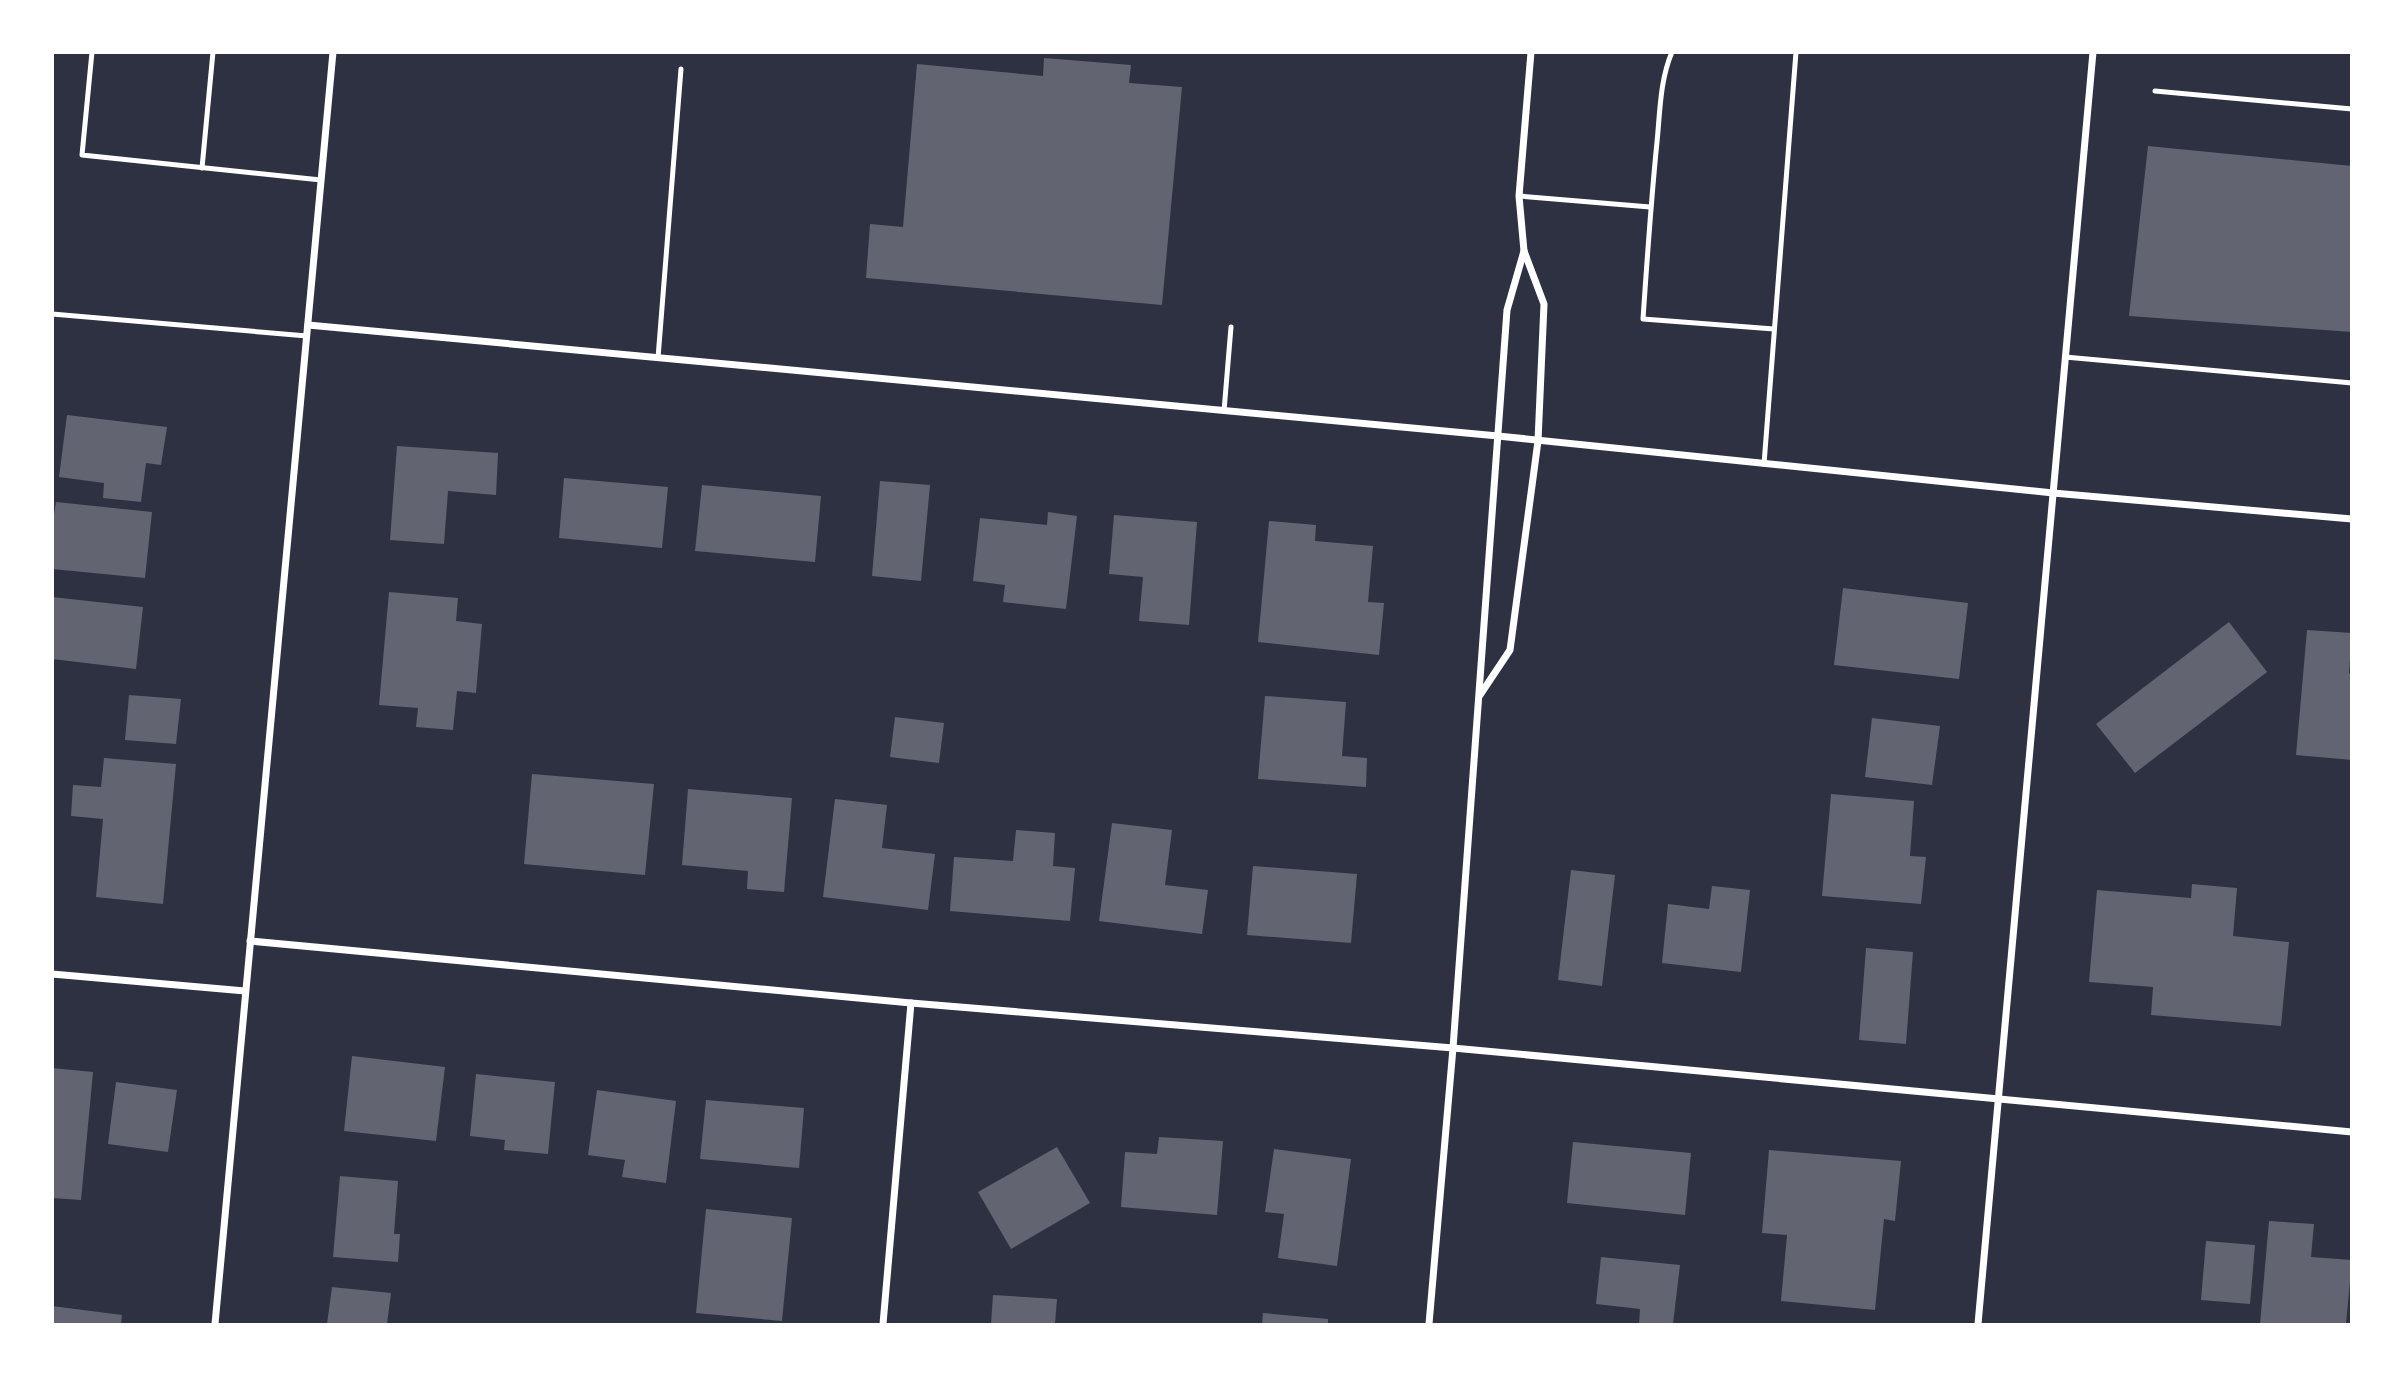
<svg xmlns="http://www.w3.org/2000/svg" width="2404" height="1377" font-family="Barlow,sans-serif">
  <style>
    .building { fill: #626471 }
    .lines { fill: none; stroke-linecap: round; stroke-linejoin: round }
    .service { stroke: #fff; stroke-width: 5 }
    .minor { stroke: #fff; stroke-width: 7 }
  </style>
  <rect width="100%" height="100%" fill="#2d3142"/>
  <!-- building -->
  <g class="building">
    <polygon points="1044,58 1131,65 1129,83 1182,87 1162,305 866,278 870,224 903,227 917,64 1043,76"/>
    <polygon points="2148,146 2352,166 2352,332 2129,316"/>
    <polygon points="67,415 167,427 161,465 146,463 141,502 103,498 104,483 59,477"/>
    <polygon points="397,446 498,453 496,495 448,491 444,544 390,540"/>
    <polygon points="564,478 668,487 662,548 559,538"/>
    <polygon points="880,481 930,485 921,581 872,576"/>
    <polygon points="702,485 821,496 815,562 695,551"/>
    <polygon points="56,502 152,512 145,578 52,569 52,526"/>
    <polygon points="1048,512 1077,516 1066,609 1003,602 1005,585 973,581 980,518 1047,525"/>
    <polygon points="1114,515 1197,522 1189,625 1139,621 1143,577 1109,574"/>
    <polygon points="1269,521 1316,525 1315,541 1373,546 1368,602 1384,603 1379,655 1258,642"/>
    <polygon points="1843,588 1968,603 1959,679 1834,665"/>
    <polygon points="389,592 458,598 456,621 482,624 476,693 457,691 453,730 416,727 418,708 379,705"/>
    <polygon points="52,597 143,607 136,669 52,659"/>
    <polygon points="2229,622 2267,672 2135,773 2096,724"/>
    <polygon points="2307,630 2352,633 2349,673 2352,674 2352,760 2296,755"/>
    <polygon points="129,695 181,699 176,744 125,740"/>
    <polygon points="1265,696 1346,702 1342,756 1367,758 1366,787 1258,779"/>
    <polygon points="895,717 944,723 939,763 890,757"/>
    <polygon points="1872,718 1940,726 1932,785 1865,777"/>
    <polygon points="104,758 176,764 163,904 96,897 103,819 71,816 73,785 101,787"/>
    <polygon points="532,774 654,784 645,875 524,864"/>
    <polygon points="688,789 792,798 784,892 747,889 748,871 682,865"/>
    <polygon points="1831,794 1914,801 1910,856 1926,857 1921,904 1822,896"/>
    <polygon points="835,799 887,805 882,848 935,854 928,910 823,897"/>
    <polygon points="1112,823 1172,830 1165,885 1208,890 1202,934 1099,921"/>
    <polygon points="1016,830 1055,833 1053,866 1075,868 1070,921 950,911 954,857 1013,861"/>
    <polygon points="1253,866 1357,874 1351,943 1247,935"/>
    <polygon points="1571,870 1615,875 1602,986 1558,980"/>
    <polygon points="2192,884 2237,888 2233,936 2289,942 2281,1026 2151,1015 2153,987 2089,982 2097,890 2191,898"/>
    <polygon points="1712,886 1750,890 1741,972 1662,963 1668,904 1709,909"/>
    <polygon points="1866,948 1913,952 1906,1044 1859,1040"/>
    <polygon points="352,1056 445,1067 436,1141 344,1131"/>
    <polygon points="52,1068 93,1072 81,1200 52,1198"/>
    <polygon points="476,1074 555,1082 548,1154 504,1150 505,1140 470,1136"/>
    <polygon points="116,1082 177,1090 168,1152 108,1144"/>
    <polygon points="597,1090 676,1101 666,1183 622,1177 625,1160 588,1155"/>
    <polygon points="706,1100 804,1108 799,1168 700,1159"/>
    <polygon points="1159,1137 1223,1141 1217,1215 1121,1207 1125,1152 1157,1154"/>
    <polygon points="1573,1142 1691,1153 1685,1215 1567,1203"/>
    <polygon points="1057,1147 1090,1203 1011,1249 978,1192"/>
    <polygon points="1274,1149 1351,1159 1337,1266 1278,1258 1284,1214 1265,1212"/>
    <polygon points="1769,1150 1901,1161 1895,1221 1884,1219 1875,1310 1781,1301 1787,1235 1762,1233"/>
    <polygon points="340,1176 398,1181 394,1234 400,1234 398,1262 333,1257"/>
    <polygon points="706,1209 792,1218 782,1321 696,1313"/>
    <polygon points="2269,1221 2314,1224 2311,1257 2352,1260 2346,1324 2260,1324"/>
    <polygon points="2206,1241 2255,1245 2250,1304 2201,1300"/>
    <polygon points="1601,1257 1680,1265 1673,1324 1639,1324 1640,1309 1596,1304"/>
    <polygon points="332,1287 391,1293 387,1324 327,1324"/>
    <polygon points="993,1295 1057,1299 1055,1324 991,1324"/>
    <polygon points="52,1306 122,1315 121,1324 52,1324"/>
    <polygon points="1263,1313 1328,1319 1328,1324 1262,1324"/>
  </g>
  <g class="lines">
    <!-- service -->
    <g class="service">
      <polyline points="92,52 82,155 321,180"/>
      <path d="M1672,52c-12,28 -12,60 -15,90 -6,59 -10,118 -14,177l131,10"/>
      <polyline points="2155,91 2352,109"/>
      <polyline points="202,168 213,52"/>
      <polyline points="1519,196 1650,207"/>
      <polyline points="52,314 307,336"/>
      <polyline points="2065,357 2352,383"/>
      <polyline points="658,358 681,69"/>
      <polyline points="1224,411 1231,327"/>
      <polyline points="1764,464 1796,52"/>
    </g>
    <!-- minor -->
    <g class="minor">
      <polyline points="308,325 1498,436 2053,493 2352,519"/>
      <polyline points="1480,695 1510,650 1538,441 1544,304 1524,251 1519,196 1531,52"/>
      <polyline points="250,941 911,1003 1453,1048 2352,1132"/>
      <polyline points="52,974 245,991"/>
      <polyline points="215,1324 333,52"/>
      <polyline points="883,1324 911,1003"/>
      <polyline points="1429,1324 1453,1048 1507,310 1524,251"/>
      <polyline points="1978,1324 2093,52"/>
    </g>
  </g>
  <!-- border -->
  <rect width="2404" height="1377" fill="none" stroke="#ffffff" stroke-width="108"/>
</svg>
